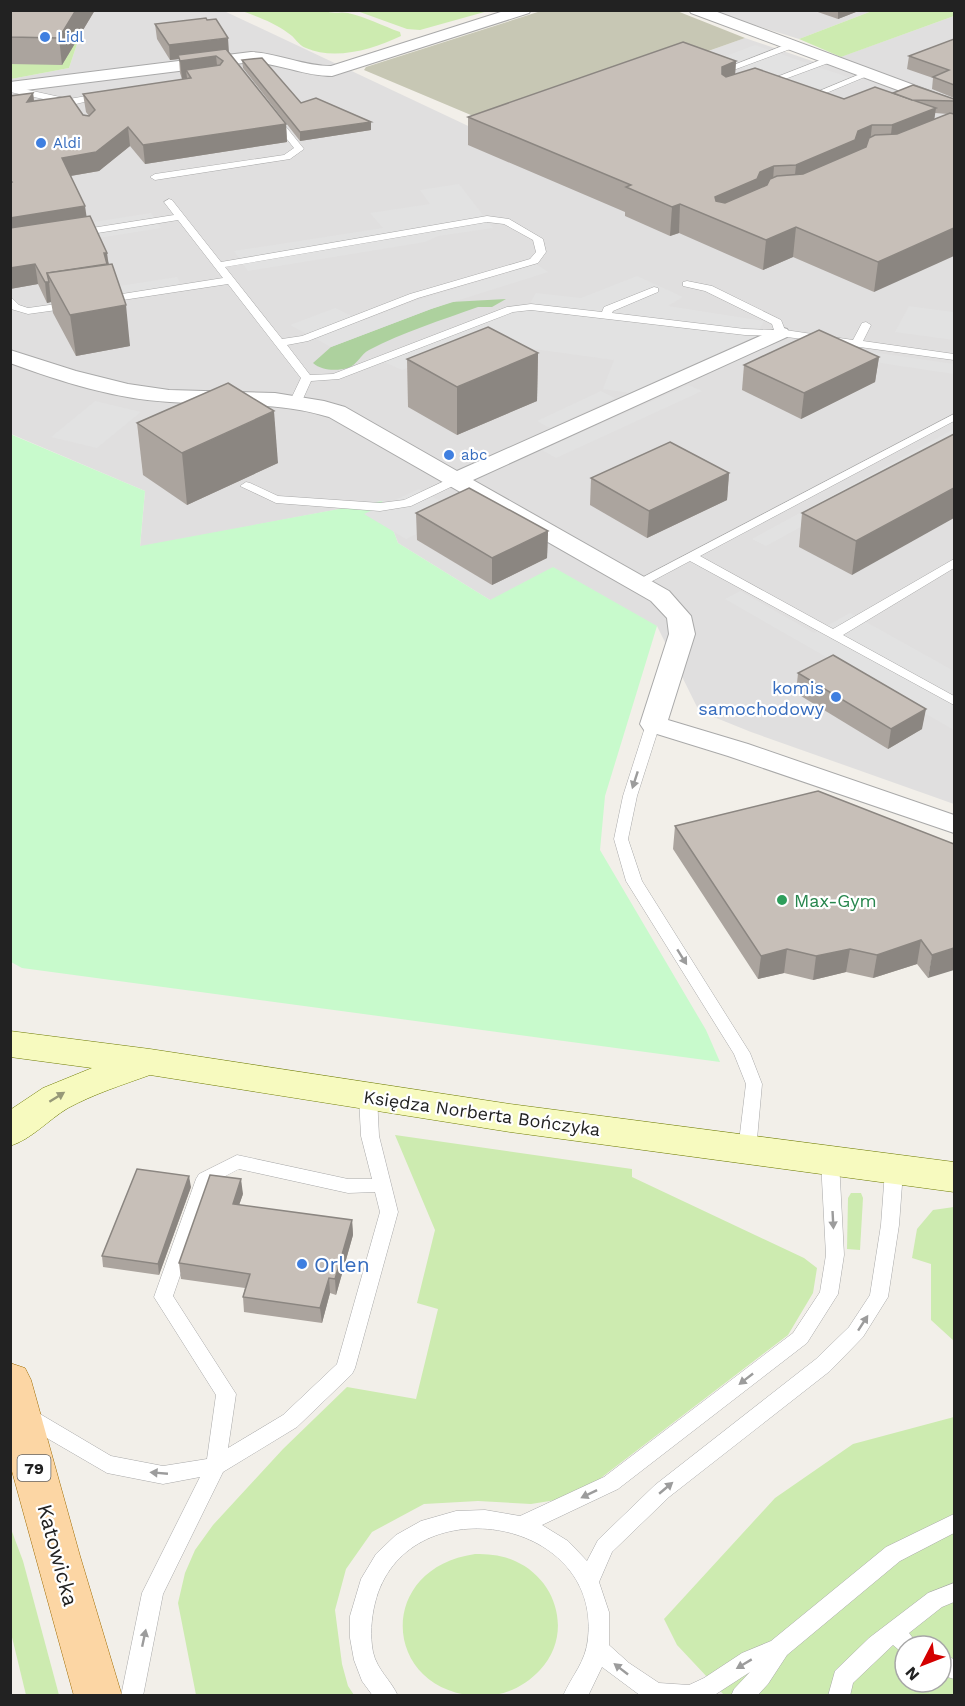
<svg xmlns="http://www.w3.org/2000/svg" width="965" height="1706" font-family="'Work Sans',sans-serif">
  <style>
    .residential { fill: #e0dfdf }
    .construction { fill: #c7c7b4 }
    .grass { fill: #cdebb0; fill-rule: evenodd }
    .forest { fill: #add19e }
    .park { fill: #c8facc }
    .parking { fill: #e2e2e2 }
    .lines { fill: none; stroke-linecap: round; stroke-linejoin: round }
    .lane-casing { stroke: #a9a9a9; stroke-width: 1 }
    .street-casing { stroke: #a9a9a9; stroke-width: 2 }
    .secondary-casing { stroke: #707d05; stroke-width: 1 }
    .primary-casing { stroke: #a06b00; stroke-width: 1 }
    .lane { fill: #fff; fill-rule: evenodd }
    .street { fill: #fff; fill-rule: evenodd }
    .secondary { fill: #f7fabf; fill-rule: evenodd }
    .primary { fill: #fcd6a4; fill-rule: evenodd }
    .wall { fill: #aba49e; fill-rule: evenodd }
    .shaded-wall { fill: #8b8681 }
    .building { fill: #c7bfb8; stroke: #8b8681; stroke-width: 1.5 }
    .oneway { fill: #9c9c9c }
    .oneway2 { fill: #979978 }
    .shop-dot { fill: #3f7fe0; stroke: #fff; stroke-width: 2 }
    .leisure-dot { fill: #2e9e5b; stroke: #fff; stroke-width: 2 }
    .labels { text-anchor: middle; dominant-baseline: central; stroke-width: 4.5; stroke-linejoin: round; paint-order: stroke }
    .far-shop-label { font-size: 15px; fill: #366cbe; stroke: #fff; text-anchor: start }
    .shield { fill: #fff; stroke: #646464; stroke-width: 1.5 }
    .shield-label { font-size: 16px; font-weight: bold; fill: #222 }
    .shop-label { font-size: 18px; fill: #366cbe; stroke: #fff; text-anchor: end }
    .leisure-label { font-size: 18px; fill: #27864d; stroke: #fff; text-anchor: start }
    .street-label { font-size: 18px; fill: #222; stroke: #fff }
    .near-shop-label { font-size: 21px; fill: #366cbe; stroke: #fff; text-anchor: start }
    .near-street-label { font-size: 21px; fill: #222; stroke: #fff }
  </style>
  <rect width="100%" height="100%" fill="#f2efe9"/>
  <!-- residential -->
  <g class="residential">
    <polygon points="88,11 224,11 481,132 745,38 821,64 954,16 954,804 751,732 699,711 657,626 490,600 398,543 382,501 140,547 145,491 11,434 11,79 69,68"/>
    <polygon points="709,11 872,11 799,39"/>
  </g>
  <!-- construction -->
  <polygon class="construction" points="541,11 677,11 745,38 497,126 364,70 366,67"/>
  <!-- grass -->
  <g class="grass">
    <path d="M324,10c9,5 15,1 24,3 18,4 35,13 52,19l1,4c-27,13 -66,25 -95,12 -8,-3 -11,-11 -18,-15 -13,-10 -30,-16 -46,-22z"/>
    <polygon points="11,11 88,11 69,68 11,79"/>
    <polygon points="357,11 357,10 488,11 420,30 407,29"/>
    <polygon points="872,11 954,11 954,16 841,57 799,39"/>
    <polygon points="395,1135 632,1169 632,1177 804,1258 817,1268 813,1293 788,1335 589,1487 562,1499 531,1504 478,1501 424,1504 372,1532 346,1569 335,1610 342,1664 348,1686 354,1695 196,1695 178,1603 185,1573 195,1550 213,1525 283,1449 347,1387 416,1399 438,1309 417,1303 435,1230"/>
    <polygon points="851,1193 861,1193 863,1198 860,1250 847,1249 848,1198"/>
    <polygon points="954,1207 954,1341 931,1320 931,1264 912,1258 917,1229 933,1210"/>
    <path d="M954,1417v278h-230l-47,-50 -13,-26 111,-121 78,-54zM905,1646h36v36h-36z"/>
    <polygon points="11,1529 23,1561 59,1695 26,1695 11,1633"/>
    <path d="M475,1554c14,0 27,1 40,7 43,19 58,74 25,109 -15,16 -35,26 -57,26 -100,0 -111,-127 -8,-142z"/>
  </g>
  <!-- forest -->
  <path class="forest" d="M506,299l-14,8h-14c-36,13 -75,25 -109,43 -8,4 -12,15 -21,18 -11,3 -26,3 -35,-5l18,-16 100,-38 20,-7z"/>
  <!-- park -->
  <polygon class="park" points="10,434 145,491 140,546 382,501 398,543 490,600 553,567 657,626 605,796 600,850 706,1030 720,1062 22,968 11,962"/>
  <!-- parking -->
  <g class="parking">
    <polygon points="755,45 859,81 821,96 718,59"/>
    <polygon points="459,184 493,228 438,236 425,242 248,271 234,251 383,228 370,213 430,204 420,190"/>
    <polygon points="151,213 161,228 11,252 17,234"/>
    <polygon points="536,264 548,272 431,309 331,347 290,325 335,308 362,321 415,301"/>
    <polygon points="637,276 683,297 668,306 764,321 756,336 630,393 603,389 614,360 483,342 475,339 402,370 384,362 529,305 536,293 581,298"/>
    <polygon points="177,277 181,285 60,304 56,296"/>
    <polygon points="909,306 954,312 954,340 895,332"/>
    <polygon points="865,351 954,364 954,374 861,360"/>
    <polygon points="688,385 702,391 556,458 542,450"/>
    <polygon points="601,391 615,398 550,428 537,421"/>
    <polygon points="95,401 141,412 97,448 51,437"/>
    <polygon points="954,429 954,443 766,546 752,539"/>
    <polygon points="419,489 461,513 406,539 364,514"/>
    <polygon points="740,591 814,633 850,613 954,671 954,730 725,599"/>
  </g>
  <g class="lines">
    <defs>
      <g id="lane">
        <polygon points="790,43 794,46 793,48 720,75 713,73"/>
        <polygon points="828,57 831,58 831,62 766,86 759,84"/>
        <polygon points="865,72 872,74 807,101 800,99"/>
        <polygon points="10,86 69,99 104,93 108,96 72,105 10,92"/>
        <polygon points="275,116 278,117 304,149 290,159 155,180 150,177 155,174 284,155 294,148 271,119"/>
        <path d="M169,199l3,1 49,62 266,-46 22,3 34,20 3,13 -8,11 -120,35 -110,43 -21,4 23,30 23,-1 174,-67 24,-3 71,8 2,-5 50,-20 4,1v4l-45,19 -1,2 133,16 29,1 -2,-6 -67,-33 -22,-5v-4l4,-1 25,5 69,34 4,10 68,10 9,-17 4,-1 5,3 -8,16 91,13v6l-174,-24 -35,-1 -214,-25 -18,2 -174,67 -28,2 -9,20 -6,3 -6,-3 11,-23 -73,-94 -125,19 -5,-3 5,-3 120,-19 -45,-58 -99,16 -5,-3 5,-3 95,-15 -10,-13zM487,222l17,2 29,16 3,12 -6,7 -120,35 -108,42 -20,3 -57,-72z"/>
        <polygon points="10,296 19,305 28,308 71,302 76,305 71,308 28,314 11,309"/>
        <polygon points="954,414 954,421 700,556 833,629 954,559 954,568 843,635 954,696 954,705 690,561 643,586 633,586 632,583"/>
        <polygon points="455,476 459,477 459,483 411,506 380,511 276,503 240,486 246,482 250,483 278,496 380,503 404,500"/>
        <polygon points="653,720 660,724 637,796 628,839 642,881 750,1053 762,1084 756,1150 753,1155 747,1157 741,1155 738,1150 746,1084 734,1054 626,881 614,839 623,796 646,724"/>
        <path d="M368,1091l6,2 3,4 2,39 19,76 -43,156 -3,6 -55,53 -74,45 -60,122 -20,102h-22l21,-103 58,-116 -37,7 -56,-11 -86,-50 -3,-6 3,-6 7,-2 7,2 76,45 52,10 44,-7 9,-64 -62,-98 42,-118 3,-5 38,-19 111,24h24l-11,-43 -2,-39 3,-4zM239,1169l109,24 27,-1 5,20 -43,152 -54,51 -55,33 8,-54 -63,-98 39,-113z"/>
        <path d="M830,1154l6,2 3,5 5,94 -6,39 -31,49 -189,146 -76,36 26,16 19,20 11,-21 57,-55 161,-126 33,-32 21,-32 11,-70 4,-54 3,-5 6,-2 6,2 3,5 -4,54 -11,72 -25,40 -33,34 -161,126 -57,55 -13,30 10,30v33l20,18 30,20 30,2 15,-7 38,-25 29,-12 115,-94 68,-33v19l-54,28 -113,94 -19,29 -11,12h-26l3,-7 16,-17 -37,24h-72l-39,-29 -14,29h-25c9,-21 23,-34 25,-58 13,-123 -184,-153 -213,-35 -4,16 -5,33 -2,49 4,18 18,28 25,44h-25l-11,-15 -8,-21 -4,-22v-22l11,-37 15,-25 20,-19 25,-14 35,-10 29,-1 35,6 84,-39 189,-144 27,-41 6,-37 -5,-94 3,-5z"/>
        <polygon points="954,1583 954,1602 942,1607 909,1633 919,1646 905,1646 905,1655 893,1645 853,1683 850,1696 828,1696 835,1671 869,1638 928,1593"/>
        <polygon points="941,1655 954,1659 954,1679 941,1675"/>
      </g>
      <g id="street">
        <path d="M507,10h24l-2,3 -197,63c-28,0 -53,-13 -81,-14l-241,30v-10l241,-30c27,1 52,14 80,14z"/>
        <polygon points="689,10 712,10 954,100 954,111 691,13"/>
        <path d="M780,327l7,2 3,4 -3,4 -314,143 196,111 22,25 4,18 -27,86 80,24 206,71v18l-226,-77 -84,-26 -4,-6 29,-90 -2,-16 -16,-17 -322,-184c-52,-16 -105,-11 -159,-15 -55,-3 -108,-20 -160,-39v-13l66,21 52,13 41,6 106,3 49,8 21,6 112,64z"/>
      </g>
      <path id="secondary" d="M10,1031l140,18 360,55 444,58v30l-444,-60 -360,-57c-28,10 -56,19 -82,33 -20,12 -36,31 -58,38v-36l33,-22 49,-20 -82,-11z"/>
      <polygon id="primary" points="10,1363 25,1368 31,1380 80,1556 122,1696 74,1696 10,1464"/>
    </defs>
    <!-- lane casing -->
    <use href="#lane" class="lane-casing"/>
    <!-- street casing -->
    <use href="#street" class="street-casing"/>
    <!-- secondary casing -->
    <use href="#secondary" class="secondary-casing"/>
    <!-- primary casing -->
    <use href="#primary" class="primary-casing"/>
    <!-- lane -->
    <use href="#lane" class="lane"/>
    <!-- street -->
    <use href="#street" class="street"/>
    <!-- secondary -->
    <use href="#secondary" class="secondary"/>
    <!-- primary -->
    <use href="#primary" class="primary"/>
  </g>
  <!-- wall -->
  <g class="wall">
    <polygon points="10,10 95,10 62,65 10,64"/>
    <polygon points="812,10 861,10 838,19"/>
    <polygon points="155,24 228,53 286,124 287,142 145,164 130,146 99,171 71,176 86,216 109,264 130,346 76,356 53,313 51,302 47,303 38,284 10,289 10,96 33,93 34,101 89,116 86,112 83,94 187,79 182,79 180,73 179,59 170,60 157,39"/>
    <polygon points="954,39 954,98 932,89 933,78 907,69 909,56"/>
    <polygon points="242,60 301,103 371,122 371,130 300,141 243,68"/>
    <path d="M736,61l-1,14 109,24 49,-6 61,6v15l-80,178 -81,-35 -30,13 -84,-37 -9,3 -45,-20v-4l-157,-67v-28zM935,113l13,1 -14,5z"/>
    <polygon points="538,353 537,401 457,435 408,407 407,359"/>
    <polygon points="879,357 875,382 801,419 742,390 744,365"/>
    <polygon points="137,423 278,463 187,505 143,475"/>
    <polygon points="954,434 852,575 799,547 802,513"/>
    <polygon points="729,473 727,500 647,538 590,505 591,478"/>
    <polygon points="416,513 548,531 547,558 492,585 417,540"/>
    <polygon points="798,673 922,729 888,749 796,693"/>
    <polygon points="675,826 954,844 928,978 917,964 873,978 846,972 813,980 784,973 758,979 673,849"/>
    <polygon points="191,1187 159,1275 103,1267 102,1256"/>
    <polygon points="243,1194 239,1205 352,1220 353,1235 336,1295 330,1293 322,1323 244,1312 243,1297 245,1288 181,1279 179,1263"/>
  </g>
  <!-- shaded-wall -->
  <g class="shaded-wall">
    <polygon points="76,10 95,10 62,65 59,38"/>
    <polygon points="838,10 861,10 838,19"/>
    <polygon points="228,38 229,53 178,55 179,59 170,60 169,45"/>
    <polygon points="216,56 218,74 186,70 187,78 182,79 180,61"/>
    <polygon points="736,61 734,88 720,94 722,67"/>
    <polygon points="33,93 35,111 27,102"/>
    <polygon points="936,108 932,135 889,153 892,125"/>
    <polygon points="371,122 371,130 300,141 300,132"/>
    <polygon points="286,124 287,142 145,164 143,145"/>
    <polygon points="872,125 869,153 793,194 796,165 858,131"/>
    <polygon points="128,127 130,146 99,171 64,177 62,158"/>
    <polygon points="774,166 772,195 714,218 715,197 760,172"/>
    <polygon points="680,204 679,233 670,236 672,207"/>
    <polygon points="85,206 88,226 10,238 10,218"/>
    <polygon points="796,227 793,257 763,270 766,240"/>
    <polygon points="954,228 954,256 874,292 878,262"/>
    <polygon points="104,253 107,253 110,273"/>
    <polygon points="35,264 38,284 10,289 10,268"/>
    <polygon points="45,282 49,282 51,302 47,303"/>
    <polygon points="126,305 130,346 76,356 70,315"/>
    <polygon points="538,353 537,401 457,435 457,387"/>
    <polygon points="879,357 875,382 801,419 804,393"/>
    <polygon points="274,411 278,463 187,505 182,453"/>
    <polygon points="729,473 727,500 647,538 649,511"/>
    <polygon points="954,488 954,518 852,575 856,541"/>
    <polygon points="548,531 547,558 492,585 492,558"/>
    <polygon points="926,709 922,729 888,749 891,729"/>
    <polygon points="921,940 917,964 873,978 877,955"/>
    <polygon points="954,948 954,970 928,978 932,955"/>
    <polygon points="787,949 784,973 758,979 761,956"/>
    <polygon points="850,949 846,972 813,980 816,956"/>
    <polygon points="189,1176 191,1187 159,1275 158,1264"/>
    <polygon points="241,1179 243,1194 234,1219 233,1204"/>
    <polygon points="352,1220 353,1235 336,1295 335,1279"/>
    <polygon points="329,1278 330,1293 322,1323 320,1308"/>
  </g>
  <!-- building -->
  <g class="building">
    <polygon points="10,10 76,10 59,38 10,37"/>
    <polygon points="206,18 207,20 216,19 228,38 169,45 155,24"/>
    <polygon points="954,39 954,85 933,77 949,70 909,56"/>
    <polygon points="683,42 736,61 722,67 722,74 726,77 755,68 844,99 875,87 936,108 892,125 872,125 858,131 855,140 796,165 774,166 760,172 757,179 715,197 716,201 725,203 767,185 770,179 777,176 803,174 866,147 869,138 875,135 897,134 950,113 954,114 954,228 878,262 796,227 766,240 680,204 672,207 626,187 631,185 468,117"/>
    <polygon points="226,49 286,124 143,145 128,127 96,152 62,158 85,206 10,218 10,183 12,182 10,180 10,96 33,93 27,102 70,96 83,115 89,116 95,110 83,94 191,78 186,70 220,65 223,61 216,56 180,61 178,55"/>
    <polygon points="262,58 301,103 316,98 371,122 300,132 242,60"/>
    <polygon points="913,85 954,99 954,101 912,100 893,93"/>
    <polygon points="90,216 107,253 104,253 107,264 47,273 49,282 45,282 35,264 10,268 10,228"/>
    <polygon points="112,264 126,305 70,315 47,273"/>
    <polygon points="488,327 538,353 457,387 407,359"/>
    <polygon points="819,330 879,357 804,393 744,365"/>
    <polygon points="228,383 274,411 182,453 137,423"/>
    <polygon points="954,434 954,488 856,541 802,513"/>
    <polygon points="670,442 729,473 649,511 591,478"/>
    <polygon points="469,488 548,531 492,558 416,513"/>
    <polygon points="833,655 926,709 891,729 798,673"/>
    <polygon points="818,791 954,844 954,948 932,955 921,940 877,955 850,949 816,956 787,949 761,956 675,826"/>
    <polygon points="137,1169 189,1176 158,1264 102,1256"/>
    <polygon points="210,1175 241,1179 233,1204 352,1220 335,1279 329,1278 320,1308 243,1297 250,1274 179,1263"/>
  </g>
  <!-- one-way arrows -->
  <defs><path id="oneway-solid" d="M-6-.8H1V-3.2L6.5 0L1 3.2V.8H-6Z" transform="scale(1.5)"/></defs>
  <g class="oneway">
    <use href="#oneway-solid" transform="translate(635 780) rotate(108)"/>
    <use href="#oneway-solid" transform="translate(682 957) rotate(58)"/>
    <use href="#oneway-solid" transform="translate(833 1220) rotate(87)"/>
    <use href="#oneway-solid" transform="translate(863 1323) rotate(-57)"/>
    <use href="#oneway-solid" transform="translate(746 1379) rotate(142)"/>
    <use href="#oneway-solid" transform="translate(159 1473) rotate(-175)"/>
    <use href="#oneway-solid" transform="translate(666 1488) rotate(-40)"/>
    <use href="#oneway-solid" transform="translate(589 1494) rotate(154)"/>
    <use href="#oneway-solid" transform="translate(144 1638) rotate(-78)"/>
    <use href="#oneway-solid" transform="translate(744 1664) rotate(149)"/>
    <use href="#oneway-solid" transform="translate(621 1669) rotate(-142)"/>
  </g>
  <use class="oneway2" href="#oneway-solid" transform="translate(57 1097) rotate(-32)"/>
  <!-- markers -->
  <g class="shop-dot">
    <circle cx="45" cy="37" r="6"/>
    <circle cx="41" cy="143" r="6"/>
    <circle cx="449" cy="455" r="6"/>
    <circle cx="836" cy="697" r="6"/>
    <circle cx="302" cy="1264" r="6"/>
  </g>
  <circle class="leisure-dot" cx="782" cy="900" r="6"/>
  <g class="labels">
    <!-- far-shop labels -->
    <g class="far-shop-label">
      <text x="57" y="37">Lidl</text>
      <text x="53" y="143">Aldi</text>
      <text x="461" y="455">abc</text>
    </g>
    <!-- shield labels -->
    <rect class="shield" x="17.5" y="1455" width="33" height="26" rx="4.5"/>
    <g class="shield-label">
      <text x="34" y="1468">79</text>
    </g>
    <!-- shop labels -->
    <g class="shop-label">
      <text x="824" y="687">komis<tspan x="824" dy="21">samochodowy</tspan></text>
    </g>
    <!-- leisure labels -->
    <g class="leisure-label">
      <text x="794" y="900">Max-Gym</text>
    </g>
    <!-- street labels -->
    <g class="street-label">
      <text transform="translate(482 1113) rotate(8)">Księdza Norberta Bończyka</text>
    </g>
    <!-- near-shop labels -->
    <g class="near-shop-label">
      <text x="314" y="1264">Orlen</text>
    </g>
    <!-- near-street labels -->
    <g class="near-street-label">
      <text transform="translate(58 1555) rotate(75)">Katowicka</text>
    </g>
  </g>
  <!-- border -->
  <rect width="965" height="1706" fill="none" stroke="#222222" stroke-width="24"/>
  <!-- north arrow -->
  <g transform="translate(923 1664) rotate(228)"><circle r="28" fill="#ffffff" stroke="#a7a7a7" stroke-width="1.5"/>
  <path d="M0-4.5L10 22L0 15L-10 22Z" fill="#d40000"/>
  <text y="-9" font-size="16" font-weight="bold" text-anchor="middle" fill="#222222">N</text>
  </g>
</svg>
